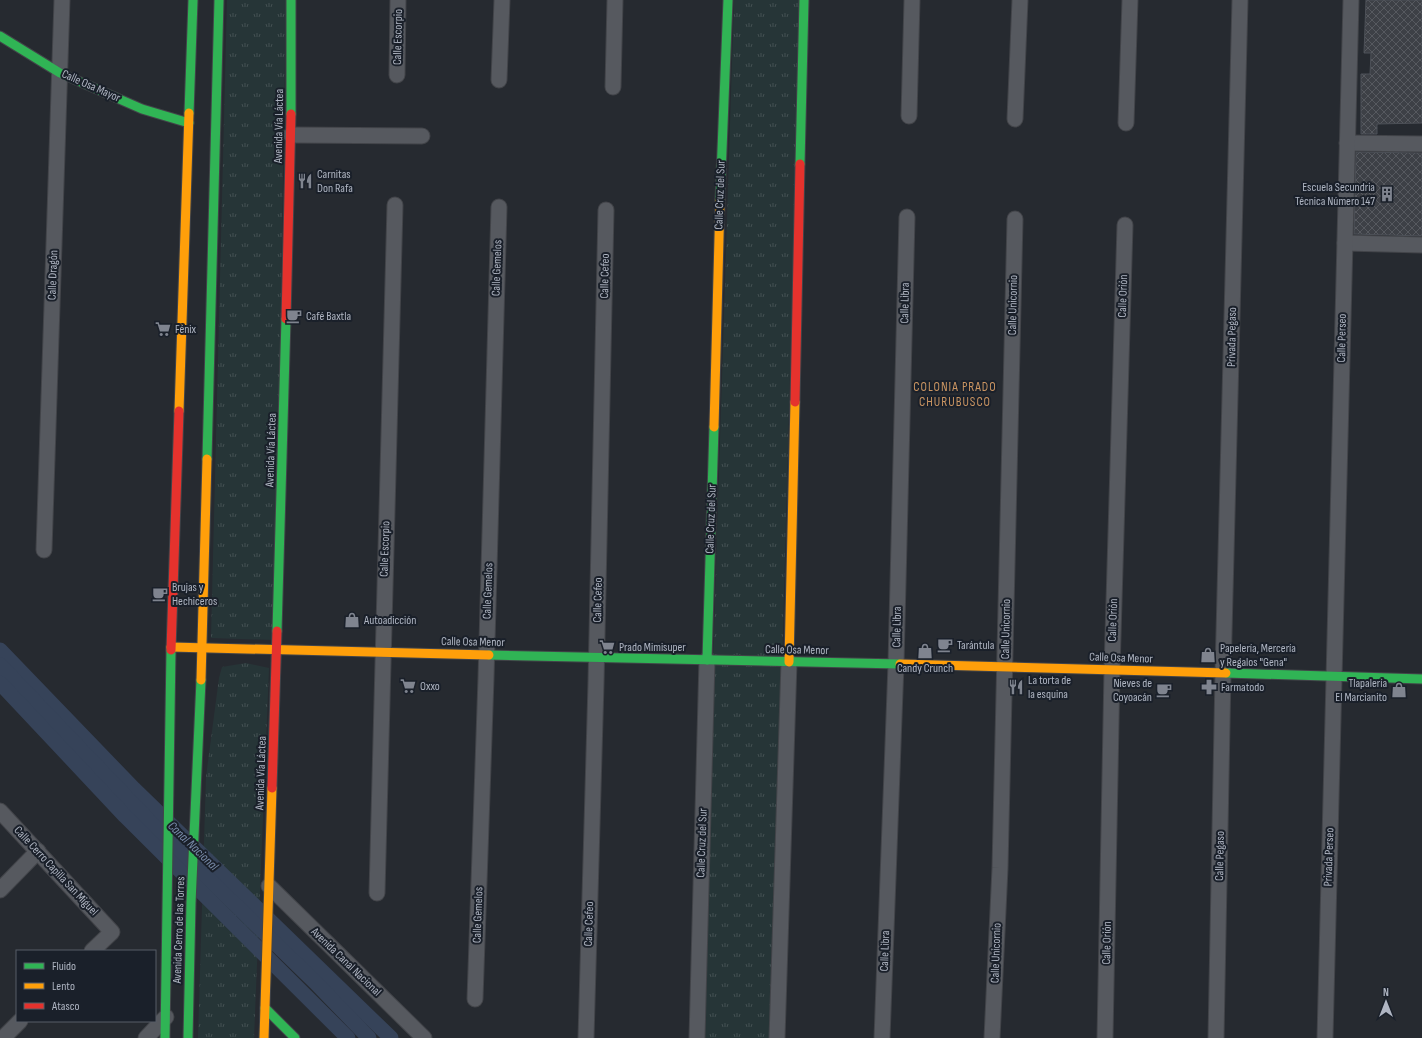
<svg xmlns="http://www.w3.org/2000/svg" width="1422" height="1038" font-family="'Sofia Sans Condensed',sans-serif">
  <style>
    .grass { fill: url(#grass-tufts) }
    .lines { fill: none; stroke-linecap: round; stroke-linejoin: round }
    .canal { stroke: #364359; stroke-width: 15 }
    .building { fill: url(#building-cross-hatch); stroke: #4d5158 }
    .street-casing { stroke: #424449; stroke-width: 17 }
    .fast-casing { stroke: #424449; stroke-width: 11 }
    .slow-casing { stroke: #424449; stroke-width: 11 }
    .jam-casing { stroke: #424449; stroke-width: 11 }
    .street { stroke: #56595f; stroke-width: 15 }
    .fast { stroke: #30b455; stroke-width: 9 }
    .slow { stroke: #ff9f0a; stroke-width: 9 }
    .jam { stroke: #e5322d; stroke-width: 9 }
    .labels { text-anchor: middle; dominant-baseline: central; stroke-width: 4; stroke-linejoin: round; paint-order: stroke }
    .street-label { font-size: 12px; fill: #afb5c2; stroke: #1a202a }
    .poi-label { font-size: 12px; fill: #afb5c2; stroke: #1a202a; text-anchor: start }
    .neighbourhood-label { font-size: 13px; letter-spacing: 1px; fill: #ca9562; stroke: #1a202a }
    .water-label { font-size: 13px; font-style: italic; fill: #798ba9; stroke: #1a202a }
  </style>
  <defs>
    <pattern id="grass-tufts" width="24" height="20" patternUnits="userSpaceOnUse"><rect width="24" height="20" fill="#263537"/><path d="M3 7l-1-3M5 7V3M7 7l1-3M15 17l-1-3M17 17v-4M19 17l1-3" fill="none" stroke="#435052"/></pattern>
    <pattern id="building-cross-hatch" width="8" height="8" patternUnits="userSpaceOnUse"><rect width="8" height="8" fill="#3d4046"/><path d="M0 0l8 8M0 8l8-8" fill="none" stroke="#56595f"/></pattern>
  </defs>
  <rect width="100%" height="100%" fill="#262a30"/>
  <!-- grass -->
  <g class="grass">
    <polygon points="227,0 286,0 275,640 211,638"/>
    <polygon points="734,0 800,0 772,1038 701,1038"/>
    <polygon points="246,663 269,668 254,1038 198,1038 206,777 219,678 222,667"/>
  </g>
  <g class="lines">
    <!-- canal -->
    <g class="canal">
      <polyline points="0,650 134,789 391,1038"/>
      <polyline points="0,665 154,826 315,982 369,1038"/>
      <polyline points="0,683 125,816 348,1038"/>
    </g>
  </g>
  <!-- building -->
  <g class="building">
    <polygon points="1366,0 1422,0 1422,123 1377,124 1377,134 1361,134 1361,74 1370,74 1371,53 1364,53"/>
    <polygon points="1356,152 1422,153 1422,236 1354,234"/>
  </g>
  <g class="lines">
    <defs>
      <g id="street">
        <polyline points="397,75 398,0"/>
        <polyline points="499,80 502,0"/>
        <polyline points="613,87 615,0"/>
        <polyline points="909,116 912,0"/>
        <polyline points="1015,119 1020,0"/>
        <polyline points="1126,123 1130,0"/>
        <polyline points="291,135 422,136"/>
        <polyline points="1347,143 1422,144"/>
        <polyline points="1345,243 1422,245"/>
        <polyline points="44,550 62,0"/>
        <polyline points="0,811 112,932 92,951"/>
        <polyline points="269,886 424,1038"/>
        <polyline points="0,890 38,851"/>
        <polyline points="377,893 395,205"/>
        <polyline points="475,999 486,678 499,207"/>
        <polyline points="3,1038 20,1021"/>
        <polyline points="146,1038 166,1017"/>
        <polyline points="586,1038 596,683 606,210"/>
        <polyline points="697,1038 707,660"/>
        <polyline points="777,1038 789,662"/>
        <polyline points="882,1038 896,664 907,217"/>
        <polyline points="992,1038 1000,868 1015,219"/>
        <polyline points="1105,1038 1112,670 1125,225"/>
        <polyline points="1216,1038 1223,673 1240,0"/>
        <polyline points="1325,1038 1351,0"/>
      </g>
      <g id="fast">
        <polyline points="291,0 291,114"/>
        <polyline points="0,36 60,73 142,109 189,123"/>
        <polyline points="189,113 193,0"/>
        <polyline points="800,164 804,0"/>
        <polyline points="720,200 728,0"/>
        <polyline points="207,459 219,0"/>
        <polyline points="277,631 286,319"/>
        <polyline points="489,655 900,664"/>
        <polyline points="707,660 714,427"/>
        <polyline points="1226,673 1422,679"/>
        <polyline points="265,1008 295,1038"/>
        <polyline points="165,1038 171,650"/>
        <polyline points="188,1038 191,903 201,680"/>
      </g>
      <g id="slow">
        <polyline points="179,411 189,113"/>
        <polyline points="714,427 720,200"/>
        <polyline points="171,647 489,655"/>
        <polyline points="789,662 795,402"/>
        <polyline points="900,664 1226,673"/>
        <polyline points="201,680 207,459"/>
        <polyline points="264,1038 272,788"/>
      </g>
      <g id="jam">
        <polyline points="286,319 291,114"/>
        <polyline points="795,402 800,164"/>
        <polyline points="171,650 179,411"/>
        <polyline points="272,788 277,631"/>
      </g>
    </defs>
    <!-- street casing -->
    <use href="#street" class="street-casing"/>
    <!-- fast casing -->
    <use href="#fast" class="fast-casing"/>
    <!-- slow casing -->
    <use href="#slow" class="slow-casing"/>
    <!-- jam casing -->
    <use href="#jam" class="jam-casing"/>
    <!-- street -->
    <use href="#street" class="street"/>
    <!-- fast -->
    <use href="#fast" class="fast"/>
    <!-- slow -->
    <use href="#slow" class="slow"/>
    <!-- jam -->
    <use href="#jam" class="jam"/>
  </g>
  <!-- icons -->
  <defs>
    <symbol id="restaurant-bare" viewBox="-9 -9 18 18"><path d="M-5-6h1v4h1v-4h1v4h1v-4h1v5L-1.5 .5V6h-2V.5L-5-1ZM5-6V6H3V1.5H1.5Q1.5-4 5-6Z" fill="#7f848f" stroke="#1a202a" stroke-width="2.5" paint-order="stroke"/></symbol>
    <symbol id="building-bare" viewBox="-9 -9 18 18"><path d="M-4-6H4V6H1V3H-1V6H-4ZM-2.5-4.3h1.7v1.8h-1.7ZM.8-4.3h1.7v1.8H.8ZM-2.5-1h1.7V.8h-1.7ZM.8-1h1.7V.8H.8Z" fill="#7f848f" stroke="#1a202a" stroke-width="2.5" paint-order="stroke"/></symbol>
    <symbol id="cafe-bare" viewBox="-9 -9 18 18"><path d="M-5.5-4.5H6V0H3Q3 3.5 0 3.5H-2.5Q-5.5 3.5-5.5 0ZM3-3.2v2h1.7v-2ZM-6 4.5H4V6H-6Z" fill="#7f848f" stroke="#1a202a" stroke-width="2.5" paint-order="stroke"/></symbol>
    <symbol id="supermarket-bare" viewBox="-9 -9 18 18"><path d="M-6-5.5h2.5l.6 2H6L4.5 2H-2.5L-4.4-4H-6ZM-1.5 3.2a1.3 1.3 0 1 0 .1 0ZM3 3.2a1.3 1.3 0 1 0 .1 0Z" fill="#7f848f" stroke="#1a202a" stroke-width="2.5" paint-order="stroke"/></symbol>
    <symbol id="shop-bare" viewBox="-9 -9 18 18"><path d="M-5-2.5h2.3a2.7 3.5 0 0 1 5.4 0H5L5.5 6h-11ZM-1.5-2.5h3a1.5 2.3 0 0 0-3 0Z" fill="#7f848f" stroke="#1a202a" stroke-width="2.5" paint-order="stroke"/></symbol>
    <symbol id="pharmacy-bare" viewBox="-9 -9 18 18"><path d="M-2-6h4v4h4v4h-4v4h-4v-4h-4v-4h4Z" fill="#7f848f" stroke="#1a202a" stroke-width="2.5" paint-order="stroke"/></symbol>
  </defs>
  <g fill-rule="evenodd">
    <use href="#restaurant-bare" x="294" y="170" width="22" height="22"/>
    <use href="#building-bare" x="1376" y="183" width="22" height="22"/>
    <use href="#cafe-bare" x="283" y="305" width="22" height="22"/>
    <use href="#supermarket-bare" x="152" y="318" width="22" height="22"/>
    <use href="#cafe-bare" x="149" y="583" width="22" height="22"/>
    <use href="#shop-bare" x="341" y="609" width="22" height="22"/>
    <use href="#cafe-bare" x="934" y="634" width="22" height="22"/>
    <use href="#supermarket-bare" x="596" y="636" width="22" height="22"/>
    <use href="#shop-bare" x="914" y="640" width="22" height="22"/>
    <use href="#shop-bare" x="1197" y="644" width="22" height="22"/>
    <use href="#supermarket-bare" x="397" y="675" width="22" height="22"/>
    <use href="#restaurant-bare" x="1005" y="676" width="22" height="22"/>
    <use href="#pharmacy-bare" x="1198" y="676" width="22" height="22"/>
    <use href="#cafe-bare" x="1153" y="679" width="22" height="22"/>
    <use href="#shop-bare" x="1388" y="679" width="22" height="22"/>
  </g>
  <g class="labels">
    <!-- street labels -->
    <g class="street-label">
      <text transform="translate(398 37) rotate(-89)">Calle Escorpio</text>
      <text transform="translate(91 86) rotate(24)">Calle Osa Mayor</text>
      <text transform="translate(279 126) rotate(-89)">Avenida Vía Láctea</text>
      <text transform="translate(720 195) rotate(-88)">Calle Cruz del Sur</text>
      <text transform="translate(497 268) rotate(-88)">Calle Gemelos</text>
      <text transform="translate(53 275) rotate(-88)">Calle Dragón</text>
      <text transform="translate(605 276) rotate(-89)">Calle Cefeo</text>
      <text transform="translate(1123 296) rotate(-88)">Calle Orión</text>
      <text transform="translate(905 303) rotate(-89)">Calle Libra</text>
      <text transform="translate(1013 305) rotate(-89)">Calle Unicornio</text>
      <text transform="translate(1232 337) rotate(-89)">Privada Pegaso</text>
      <text transform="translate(1342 338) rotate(-89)">Calle Perseo</text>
      <text transform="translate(271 450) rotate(-88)">Avenida Vía Láctea</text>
      <text transform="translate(711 519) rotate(-88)">Calle Cruz del Sur</text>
      <text transform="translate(385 549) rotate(-88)">Calle Escorpio</text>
      <text transform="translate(488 591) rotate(-88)">Calle Gemelos</text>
      <text transform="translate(598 600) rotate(-89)">Calle Cefeo</text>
      <text transform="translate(1113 620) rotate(-88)">Calle Orión</text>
      <text transform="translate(897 627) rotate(-89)">Calle Libra</text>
      <text transform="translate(1006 629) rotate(-89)">Calle Unicornio</text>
      <text transform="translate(473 642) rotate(1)">Calle Osa Menor</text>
      <text transform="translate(797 650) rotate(1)">Calle Osa Menor</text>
      <text transform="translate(1121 658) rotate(2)">Calle Osa Menor</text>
      <text transform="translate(261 773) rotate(-88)">Avenida Vía Láctea</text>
      <text transform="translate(702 843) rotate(-88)">Calle Cruz del Sur</text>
      <text transform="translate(1220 856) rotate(-89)">Calle Pegaso</text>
      <text transform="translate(1329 857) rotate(-88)">Privada Perseo</text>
      <text transform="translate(56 871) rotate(47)">Calle Cerro Capilla San Miguel</text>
      <text transform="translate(478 915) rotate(-88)">Calle Gemelos</text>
      <text transform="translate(589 924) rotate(-88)">Calle Cefeo</text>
      <text transform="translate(179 930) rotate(-88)">Avenida Cerro de las Torres</text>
      <text transform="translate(1107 943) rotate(-89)">Calle Orión</text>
      <text transform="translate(885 951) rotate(-88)">Calle Libra</text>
      <text transform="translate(996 953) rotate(-88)">Calle Unicornio</text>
      <text transform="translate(346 962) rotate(44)">Avenida Canal Nacional</text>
    </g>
    <!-- poi labels -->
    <g class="poi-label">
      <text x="317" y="174">Carnitas<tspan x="317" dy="14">Don Rafa</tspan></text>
      <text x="1375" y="187" text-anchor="end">Escuela Secundria<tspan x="1375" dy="14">Técnica Número 147</tspan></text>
      <text x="306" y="316">Café Baxtla</text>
      <text x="175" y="329">Fénix</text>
      <text x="172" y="587">Brujas y<tspan x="172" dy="14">Hechiceros</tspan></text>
      <text x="364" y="620">Autoadicción</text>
      <text x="957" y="645">Tarántula</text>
      <text x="619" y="647">Prado Mimisuper</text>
      <text x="1220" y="648">Papelería, Mercería<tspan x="1220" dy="14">y Regalos "Gena"</tspan></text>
      <text x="925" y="668" text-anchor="middle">Candy Crunch</text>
      <text x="1028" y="680">La torta de<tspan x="1028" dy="14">la esquina</tspan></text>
      <text x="1152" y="683" text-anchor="end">Nieves de<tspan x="1152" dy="14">Coyoacán</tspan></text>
      <text x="1387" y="683" text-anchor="end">Tlapalería<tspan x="1387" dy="14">El Marcianito</tspan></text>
      <text x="420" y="686">Oxxo</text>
      <text x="1221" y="687">Farmatodo</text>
    </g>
    <!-- neighbourhood labels -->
    <g class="neighbourhood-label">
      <text x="955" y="387">COLONIA PRADO<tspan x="955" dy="15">CHURUBUSCO</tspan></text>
    </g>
    <!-- water labels -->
    <g class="water-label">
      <text transform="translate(193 846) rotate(44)">Canal Nacional</text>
    </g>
  </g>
  <!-- legend -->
  <rect x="16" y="950" width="140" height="72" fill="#1a202a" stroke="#565c67"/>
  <rect x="24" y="963" width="20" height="6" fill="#30b455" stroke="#565c67"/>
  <text x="52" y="970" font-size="12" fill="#afb5c2">Fluido</text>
  <rect x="24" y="983" width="20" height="6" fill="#ff9f0a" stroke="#565c67"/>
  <text x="52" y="990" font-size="12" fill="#afb5c2">Lento</text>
  <rect x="24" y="1003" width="20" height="6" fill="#e5322d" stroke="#565c67"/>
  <text x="52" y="1010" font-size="12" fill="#afb5c2">Atasco</text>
  <!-- north arrow -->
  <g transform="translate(1386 1002)" stroke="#1a202a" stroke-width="3" paint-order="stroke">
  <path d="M0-3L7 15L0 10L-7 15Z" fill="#afb5c2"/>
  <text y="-6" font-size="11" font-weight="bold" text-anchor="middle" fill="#afb5c2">N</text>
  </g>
</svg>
